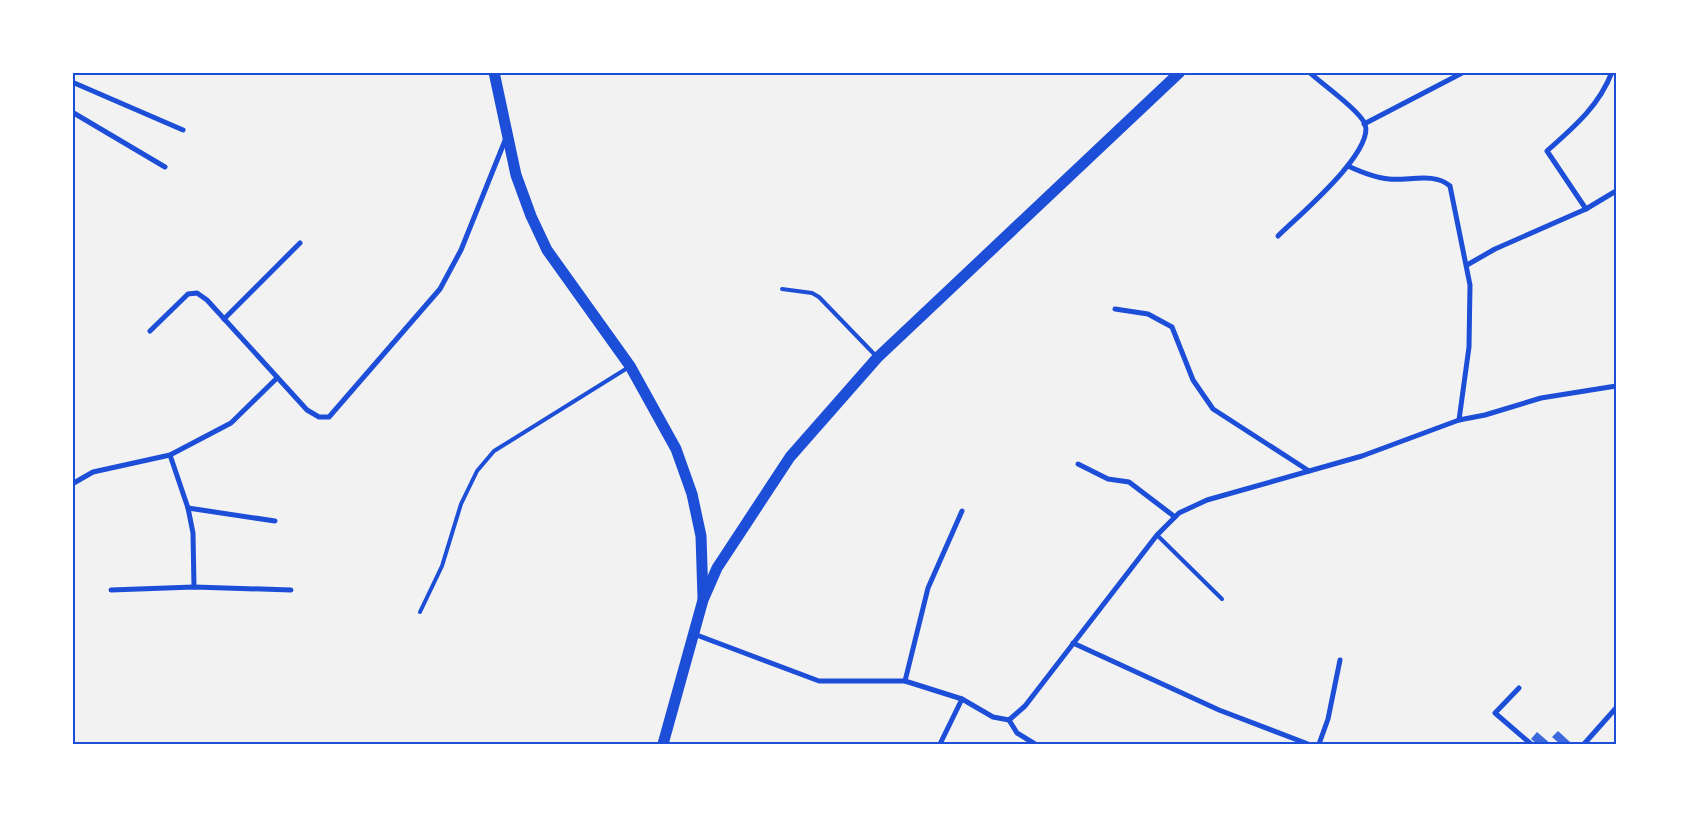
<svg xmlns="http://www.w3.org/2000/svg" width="1689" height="817" font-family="'Exo 2',sans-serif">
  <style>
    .building { fill: #3d67dc }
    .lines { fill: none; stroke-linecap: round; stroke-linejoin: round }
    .service { stroke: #1d4ed8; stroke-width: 4 }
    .minor { stroke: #1d4ed8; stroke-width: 5 }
    .primary { stroke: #1d4ed8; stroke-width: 11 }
    .neatline { fill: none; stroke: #1d4ed8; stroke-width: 2 }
  </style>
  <rect width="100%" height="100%" fill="#f2f2f2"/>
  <!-- building -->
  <g class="building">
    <polygon points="1558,731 1570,742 1568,744 1560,744 1552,737"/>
    <polygon points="1537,732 1551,744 1537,744 1531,739"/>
  </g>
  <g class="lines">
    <!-- service -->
    <g class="service">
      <polyline points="782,289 812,293 819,297 876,356"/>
      <polyline points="1157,535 1222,599"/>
      <polyline points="420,612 442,566 461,504 477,471 494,451 629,367"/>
    </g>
    <!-- minor -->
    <g class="minor">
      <polyline points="72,82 183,130"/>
      <polyline points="72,112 165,167"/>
      <polyline points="1364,124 1464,72"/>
      <path d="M1348,166c13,6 27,12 41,13 20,2 45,-7 61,7l20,99 -1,62 -10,73"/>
      <polyline points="1586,209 1616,191"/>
      <path d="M1278,236c19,-19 97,-84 87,-112 -6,-14 -43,-40 -56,-52"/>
      <path d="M1467,265l28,-16 91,-40 -39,-58c27,-24 52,-45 65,-79"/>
      <polyline points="1115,309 1148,314 1172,327 1193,380 1213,409 1309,471"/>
      <polyline points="224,319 300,243"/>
      <polyline points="150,331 188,294 197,293 207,300 307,410 319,417 329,417 440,289 461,250 506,138"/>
      <polyline points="170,455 188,508 193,533 194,587"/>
      <polyline points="1078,464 1108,479 1129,482 1175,517"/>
      <polyline points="72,484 93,472 170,455 231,423 277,378"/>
      <polyline points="188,508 275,521"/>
      <polyline points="111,590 194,587 291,590"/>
      <polyline points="694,634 819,681 905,681 962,699 993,717 1009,720 1025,706 1157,535 1179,513 1207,500 1362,456 1459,420 1485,415 1541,398 1616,386"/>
      <polyline points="1073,643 1219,710 1308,744"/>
      <polyline points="905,681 928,588 962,511"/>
      <polyline points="1519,688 1495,713 1531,744"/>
      <polyline points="1009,720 1017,733 1035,744"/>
      <polyline points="940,744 962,699"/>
      <polyline points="1319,744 1328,719 1340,660"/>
      <polyline points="1584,744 1616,708"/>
    </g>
    <!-- primary -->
    <g class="primary">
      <polyline points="494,72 516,175 531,216 547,250 630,366 676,449 692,494 701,536 703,598"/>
      <polyline points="663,744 703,600 717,568 790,457 877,358 1180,72"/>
    </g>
  </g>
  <!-- border -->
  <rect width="1689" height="817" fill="none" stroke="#ffffff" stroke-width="148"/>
  <rect x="74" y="74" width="1541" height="669" class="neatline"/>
</svg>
